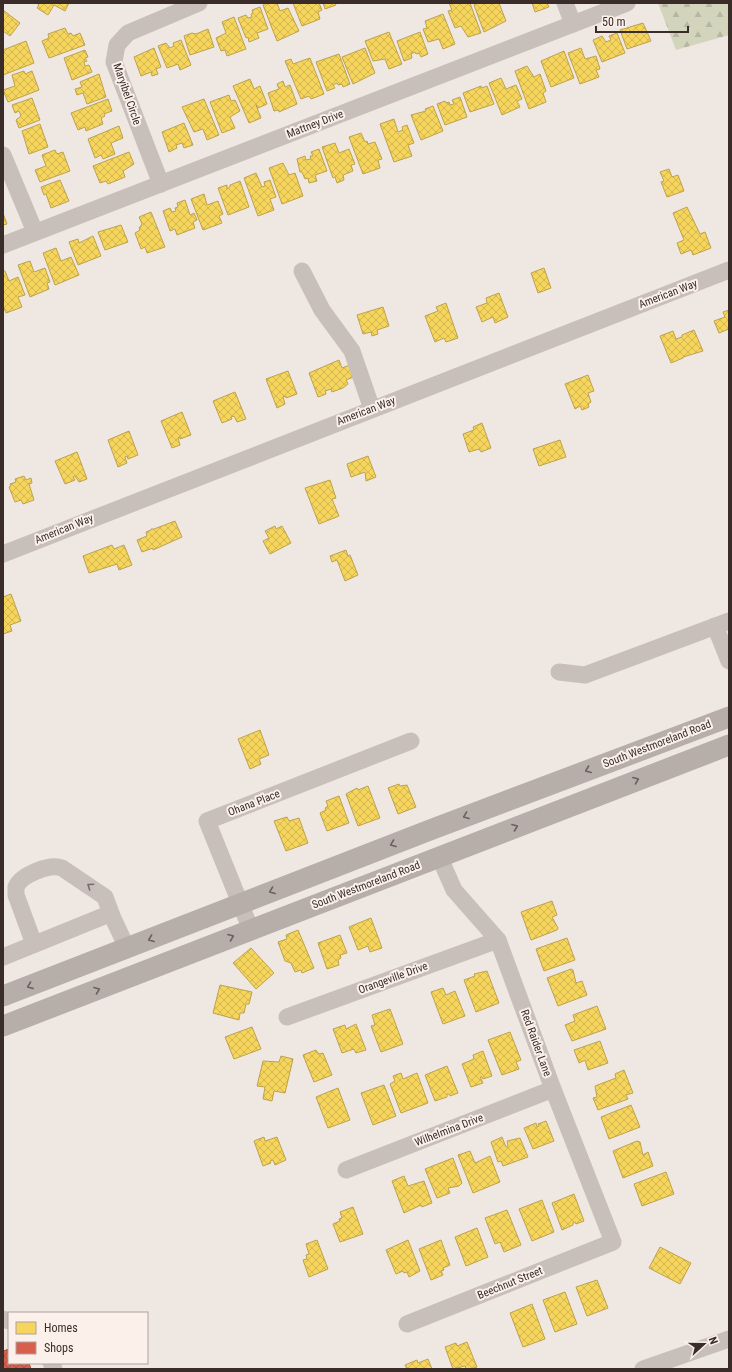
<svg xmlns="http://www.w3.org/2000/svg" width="732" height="1372" font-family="'Roboto Condensed',sans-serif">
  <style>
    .forest { fill: url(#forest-firs) }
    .homes { fill: url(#homes-cross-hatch); stroke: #bda24d }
    .shops { fill: url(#shops-cross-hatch); stroke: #a75042 }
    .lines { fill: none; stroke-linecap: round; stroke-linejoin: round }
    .minor { stroke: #c8bfbb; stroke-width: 17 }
    .major { stroke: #b7aeaa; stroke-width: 21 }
    .oneway { stroke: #6b605d }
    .oneway2 { stroke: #796e6b }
    .labels { text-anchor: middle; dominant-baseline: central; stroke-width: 4; stroke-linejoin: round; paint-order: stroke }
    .street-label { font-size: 11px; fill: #392c29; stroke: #fbf1ea }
  </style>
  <defs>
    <pattern id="forest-firs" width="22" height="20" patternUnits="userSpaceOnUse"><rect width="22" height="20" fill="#d3d4bc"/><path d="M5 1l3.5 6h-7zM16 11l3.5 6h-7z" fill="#b6b6a2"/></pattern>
    <pattern id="homes-cross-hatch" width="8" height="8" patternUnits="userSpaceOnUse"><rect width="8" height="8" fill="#f6d55c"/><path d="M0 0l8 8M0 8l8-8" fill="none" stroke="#d4b750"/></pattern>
    <pattern id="shops-cross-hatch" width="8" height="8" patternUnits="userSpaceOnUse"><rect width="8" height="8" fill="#d6604d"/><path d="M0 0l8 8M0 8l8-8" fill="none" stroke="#af4f40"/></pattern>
  </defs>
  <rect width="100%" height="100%" fill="#efe7e2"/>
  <!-- forest -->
  <polygon class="forest" points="658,3 729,3 729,35 676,50"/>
  <!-- homes -->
  <g class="homes">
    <polygon points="36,3 69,3 65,11 54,5 48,15 37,8 39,5"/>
    <polygon points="267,3 277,3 280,11 288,8 299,31 277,41 263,5"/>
    <polygon points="293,3 319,3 322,10 318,12 320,19 302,26"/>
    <polygon points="323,3 335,3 336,5 325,9"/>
    <polygon points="449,3 470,3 481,33 468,37 461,26 455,28 448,11 452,10"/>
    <polygon points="475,3 499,3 506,21 484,32 474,5"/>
    <polygon points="532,3 547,3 549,7 535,12"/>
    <polygon points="260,7 268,29 257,33 259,38 249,42 248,37 246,38 238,18 246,15 248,18 252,17 251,14 253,13 252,10"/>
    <polygon points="3,10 20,23 10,36 3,31"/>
    <polygon points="443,14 455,44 443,49 439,39 428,42 423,29 427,28 425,21"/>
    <polygon points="234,17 246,49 227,56 225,50 221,51 216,38 226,33 222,22"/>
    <polygon points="643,23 651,41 627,49 620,30"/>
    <polygon points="65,28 68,34 71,33 73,36 80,33 85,45 49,58 42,41 49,38 48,34"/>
    <polygon points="208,29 214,47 190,55 184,36 192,33 196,34"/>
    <polygon points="389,32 402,64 389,69 385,59 373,61 365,41"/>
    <polygon points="420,32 428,54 421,57 419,53 416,54 415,52 411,54 412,58 404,61 397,41"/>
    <polygon points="617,33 625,53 602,62 593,40 602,36 606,42 611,40 609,36"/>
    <polygon points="181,40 191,65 180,70 178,64 167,68 158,46 166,43 170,48 174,46 173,43"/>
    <polygon points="26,41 34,63 3,75 3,50"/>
    <polygon points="154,48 161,67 156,69 158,74 152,76 151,72 141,76 134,57"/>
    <polygon points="365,48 375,73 353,84 342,57"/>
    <polygon points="581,48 585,59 596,56 600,69 596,70 599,77 580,84 568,53"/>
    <polygon points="85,50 88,57 85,58 87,61 84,62 85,66 89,65 92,72 72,80 64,58"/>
    <polygon points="564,51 574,78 551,87 541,61"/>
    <polygon points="339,54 350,84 343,87 342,84 338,85 337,83 333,85 335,88 327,91 316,62"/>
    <polygon points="310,58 324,94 311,99 309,96 301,99 285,61 291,59 293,64"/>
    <polygon points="527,66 534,77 540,74 546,91 543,93 546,102 529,109 515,71"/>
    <polygon points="24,71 25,74 32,71 39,90 8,102 3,90 15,86 12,75"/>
    <polygon points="99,74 106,97 87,104 83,93 77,95 75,89 82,87 80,82"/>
    <polygon points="501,78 506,89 516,85 522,99 517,101 520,107 502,115 489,83"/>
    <polygon points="250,79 254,89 260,86 267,104 258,108 256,105 261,118 249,123 233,86"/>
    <polygon points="283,81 285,87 290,85 297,104 279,112 279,110 274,111 268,93 279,89 277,84"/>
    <polygon points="481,86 482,88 487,86 494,104 470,112 463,93"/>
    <polygon points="229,95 231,101 235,100 240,111 230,117 235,128 222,133 210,102"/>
    <polygon points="460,97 467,117 445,125 437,104 445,101 446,103 449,102 450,105 454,104 452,100"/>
    <polygon points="32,98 40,120 19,128 16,120 21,116 19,111 15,113 12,105"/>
    <polygon points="108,99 112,111 104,114 105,116 101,118 103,124 86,131 85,127 78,130 71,113"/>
    <polygon points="204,99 219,135 207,140 203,129 194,132 182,107"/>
    <polygon points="433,106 443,131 421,140 411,115 426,111 425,109"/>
    <polygon points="394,119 398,132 403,130 402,127 407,125 414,143 408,145 412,156 394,162 380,124"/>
    <polygon points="184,123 193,145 184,148 182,143 176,145 177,148 169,152 162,132"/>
    <polygon points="40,124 48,147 29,154 22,131"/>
    <polygon points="119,126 123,138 111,143 115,154 103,159 101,155 95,158 88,139"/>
    <polygon points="361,133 365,142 367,141 368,144 375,142 382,159 378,160 380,168 363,174 349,137"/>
    <polygon points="335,143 339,153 349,149 355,164 351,165 353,171 343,175 344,180 337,183 335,177 333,178 322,147"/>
    <polygon points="319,149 327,171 315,175 317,181 309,183 308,178 305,179 302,172 300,172 297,159 305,156 306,160 311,159 310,156 313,156 311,152"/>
    <polygon points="55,150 57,154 63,152 70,171 40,182 35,170 46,166 42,155"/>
    <polygon points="129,152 134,164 123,171 125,177 108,184 106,181 100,183 93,166"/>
    <polygon points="283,163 289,175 295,173 303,196 282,204 269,168"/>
    <polygon points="669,169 672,177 678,175 684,191 667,197 661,182 664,181 660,172"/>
    <polygon points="256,173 262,187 265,186 264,182 270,180 276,197 270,199 274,210 258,216 244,178"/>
    <polygon points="60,180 69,201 51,208 46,194 44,195 41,187"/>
    <polygon points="240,181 249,207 228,215 218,188 227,185 227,189 230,187 230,185"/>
    <polygon points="204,194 207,205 218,201 223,214 219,216 222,223 203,230 191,199"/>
    <polygon points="185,200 190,215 194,213 197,220 193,222 195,228 177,235 175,229 170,231 163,211 170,208 172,212 176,211 175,208 178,207 177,203"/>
    <polygon points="687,207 700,234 705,232 711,248 693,255 691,250 681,254 677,243 684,240 673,213"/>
    <polygon points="151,212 165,247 147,253 145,247 141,249 135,233 140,230 139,228 142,224 139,217"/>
    <polygon points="3,213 7,224 3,225"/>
    <polygon points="121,225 128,242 105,250 98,232"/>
    <polygon points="93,236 101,256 78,265 69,242 78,239 79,243"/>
    <polygon points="56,248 61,261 71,257 79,275 55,285 43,253"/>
    <polygon points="30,261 34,272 45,268 50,282 47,283 49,289 30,297 18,265"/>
    <polygon points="544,268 551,288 538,293 531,273"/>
    <polygon points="3,271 5,271 9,281 18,277 25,295 18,297 22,307 6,313 3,306"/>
    <polygon points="499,293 508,317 495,323 493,317 482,322 476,307 487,303 486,298"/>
    <polygon points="446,303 458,338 446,342 444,338 435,342 425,316 438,311 436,307"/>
    <polygon points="383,307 389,326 377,330 378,334 372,336 371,332 363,334 357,315"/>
    <polygon points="729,310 729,329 719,333 714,321 725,317 723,312"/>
    <polygon points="694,330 703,351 683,357 683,358 671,363 660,336 673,331 676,339 682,337 682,335"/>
    <polygon points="339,360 342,368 352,364 356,376 346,380 348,384 343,388 332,392 331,389 325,391 326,394 318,397 309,373"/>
    <polygon points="288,371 297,394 286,398 286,396 283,397 285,404 277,408 266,379"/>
    <polygon points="588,375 594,391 588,393 591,402 588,404 589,407 582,410 580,406 575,409 565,384"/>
    <polygon points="235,392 246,419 237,422 234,416 231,417 232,419 222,423 213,401"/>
    <polygon points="182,412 191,435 180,439 180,437 178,438 180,445 172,448 161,421"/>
    <polygon points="482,423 491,448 481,452 479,449 469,452 463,434 474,430 473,427"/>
    <polygon points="129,431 138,455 128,459 127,456 125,457 127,463 118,467 108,440"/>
    <polygon points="560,440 566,457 539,466 533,449"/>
    <polygon points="77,452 87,479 79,482 75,476 73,477 75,480 65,484 55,461"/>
    <polygon points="368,456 376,477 366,481 365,472 351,477 347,464"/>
    <polygon points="24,476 26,480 31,478 32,483 29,484 34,500 23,504 21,500 15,502 9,487 11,486 10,484 16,482 15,479"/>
    <polygon points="330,480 336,498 332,499 339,516 319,524 305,488"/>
    <polygon points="175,521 182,537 153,550 153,548 142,552 137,540 147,536 146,532 151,530 151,529 154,529"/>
    <polygon points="275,526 276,529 282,526 291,543 270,554 263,541 269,538 265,531"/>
    <polygon points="112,545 114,549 124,545 132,565 119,570 117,564 89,573 83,556"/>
    <polygon points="346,550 348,556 350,555 358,575 345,581 337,560 332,562 330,556"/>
    <polygon points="11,594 21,621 10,625 12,631 3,634 3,597"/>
    <polygon points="260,730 269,755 259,759 261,764 250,769 238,739"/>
    <polygon points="399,784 400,786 407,785 416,807 398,814 388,788"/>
    <polygon points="368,786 380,818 358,826 346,794 357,788 358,790"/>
    <polygon points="339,796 349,823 327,831 320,813 326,810 325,808 328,806 326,801"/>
    <polygon points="287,817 289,821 299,818 308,843 286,851 274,821"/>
    <polygon points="552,901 557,915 552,917 558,928 557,930 531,940 521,912"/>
    <polygon points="371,918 382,948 370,952 368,946 358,950 349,927"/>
    <polygon points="298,930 314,968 302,973 301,970 295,972 291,963 285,961 278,942 287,939 286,935"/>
    <polygon points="340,935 347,953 340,955 341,958 338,960 339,965 327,969 318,943"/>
    <polygon points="567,938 575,960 544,971 536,949"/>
    <polygon points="251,948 274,973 256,989 233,963"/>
    <polygon points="571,969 573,970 576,983 582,981 587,995 558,1006 547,978"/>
    <polygon points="487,971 499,1003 476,1012 464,980 475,976 474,974"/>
    <polygon points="220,985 252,992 249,1004 246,1004 244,1013 240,1013 239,1020 213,1013"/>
    <polygon points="443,988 446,995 455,991 465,1016 443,1024 431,992"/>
    <polygon points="597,1006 606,1029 572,1041 565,1025 575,1021 573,1015"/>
    <polygon points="390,1009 403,1044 381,1052 371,1026 375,1025 372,1015"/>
    <polygon points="356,1024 366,1050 356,1053 354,1049 342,1053 333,1029 345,1025 346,1029"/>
    <polygon points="252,1027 261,1049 234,1059 225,1037"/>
    <polygon points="510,1032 521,1060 516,1062 519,1069 502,1075 488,1040"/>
    <polygon points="600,1041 608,1063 588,1070 585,1060 579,1063 574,1050"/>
    <polygon points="316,1050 319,1054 323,1053 332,1075 314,1082 303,1055"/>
    <polygon points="483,1051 492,1076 483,1079 482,1077 480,1077 483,1083 471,1087 462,1064 474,1059 473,1055"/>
    <polygon points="281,1056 293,1059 285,1093 274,1091 272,1101 263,1099 265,1087 257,1086 263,1061 279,1062"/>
    <polygon points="447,1066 458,1093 450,1096 449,1094 447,1094 447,1097 435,1101 425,1075"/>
    <polygon points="624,1070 633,1093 626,1095 628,1099 598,1110 593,1098 597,1097 595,1086 616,1078 615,1074"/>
    <polygon points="401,1073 403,1079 417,1073 428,1103 401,1113 390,1084 395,1081 393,1076"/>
    <polygon points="384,1085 396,1116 373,1125 361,1093"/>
    <polygon points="338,1088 350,1120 328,1128 316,1097"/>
    <polygon points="631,1105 640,1127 609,1139 601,1117"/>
    <polygon points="546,1121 554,1141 533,1149 524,1128 536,1123 537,1127 539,1126 538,1124"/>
    <polygon points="264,1137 265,1141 277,1137 286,1160 275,1165 273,1160 270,1161 271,1163 263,1166 254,1141"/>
    <polygon points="502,1137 506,1147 508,1146 507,1141 520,1138 528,1157 503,1166 501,1161 498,1162 491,1142"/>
    <polygon points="637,1141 640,1142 643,1155 648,1152 653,1166 623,1178 613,1151"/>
    <polygon points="470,1151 475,1163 490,1156 500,1182 473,1193 458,1155"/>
    <polygon points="453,1158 462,1183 459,1186 448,1188 450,1193 437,1198 425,1169"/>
    <polygon points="666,1172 674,1194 642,1206 634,1184"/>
    <polygon points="404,1176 408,1186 424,1181 432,1203 422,1207 421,1205 404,1213 392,1181"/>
    <polygon points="574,1194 584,1221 576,1224 575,1222 573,1223 573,1225 562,1230 552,1203"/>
    <polygon points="542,1200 554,1232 532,1241 519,1209"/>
    <polygon points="353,1207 363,1234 340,1242 333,1224 340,1221 339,1219 342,1218 340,1212"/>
    <polygon points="507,1210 521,1245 504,1252 500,1242 495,1244 485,1218"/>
    <polygon points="477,1228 488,1257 466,1266 455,1237"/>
    <polygon points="317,1240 328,1269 309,1277 303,1260 307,1259 306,1255 309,1254 306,1244"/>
    <polygon points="408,1240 420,1271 409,1277 407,1272 404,1273 403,1271 396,1274 386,1250"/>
    <polygon points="441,1240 450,1265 443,1268 444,1270 441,1271 443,1275 431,1280 419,1249"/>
    <polygon points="660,1247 691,1263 680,1284 649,1268"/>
    <polygon points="597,1280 608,1308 587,1316 576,1287"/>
    <polygon points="565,1292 577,1324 555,1332 543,1300"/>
    <polygon points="532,1304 545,1339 523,1347 510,1313"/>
    <polygon points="467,1342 477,1367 471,1369 466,1369 465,1366 453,1369 445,1347 456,1343 457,1346"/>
    <polygon points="428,1359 432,1369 407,1369 405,1365 417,1360 418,1363"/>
  </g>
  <!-- shops -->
  <polygon class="shops" points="9,1349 9,1363 29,1363 31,1369 3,1369 3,1351"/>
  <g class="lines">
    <!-- minor -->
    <g class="minor">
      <polyline points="565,3 573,24"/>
      <polyline points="3,155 35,232"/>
      <polyline points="161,184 114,62 117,45 128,33 199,3"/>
      <polyline points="3,245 627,3"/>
      <polyline points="302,271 322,310 352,351 372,409"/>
      <polyline points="3,554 729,270"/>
      <polyline points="715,626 729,661"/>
      <polyline points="559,672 585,675 729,621"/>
      <polyline points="251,930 207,821 411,741"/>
      <path d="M34,944l-18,-49v-8c5,-12 34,-24 46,-19l43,29 7,19"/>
      <polyline points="3,957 104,916 112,916 127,948"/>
      <polyline points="287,1017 498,940"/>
      <polyline points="346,1170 553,1089"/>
      <polyline points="3,1319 9,1321"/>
      <polyline points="407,1324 613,1242 553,1089 498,940 454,890 439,856"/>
      <polyline points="51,1363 54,1369"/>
      <polyline points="643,1369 729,1339"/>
    </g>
    <!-- major -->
    <g class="major">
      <polyline points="3,996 430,830 729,717"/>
      <polyline points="3,1026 729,745"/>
    </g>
  </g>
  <!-- one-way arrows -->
  <defs><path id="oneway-chevron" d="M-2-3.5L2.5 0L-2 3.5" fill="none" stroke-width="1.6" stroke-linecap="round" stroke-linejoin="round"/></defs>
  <g class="oneway">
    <use href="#oneway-chevron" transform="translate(588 770) rotate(159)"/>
    <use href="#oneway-chevron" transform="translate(636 780) rotate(-21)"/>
    <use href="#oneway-chevron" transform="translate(466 816) rotate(159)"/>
    <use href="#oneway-chevron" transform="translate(515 827) rotate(-21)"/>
    <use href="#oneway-chevron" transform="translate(393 844) rotate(159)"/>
    <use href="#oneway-chevron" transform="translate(272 891) rotate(159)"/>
    <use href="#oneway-chevron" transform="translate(231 937) rotate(-21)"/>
    <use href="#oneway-chevron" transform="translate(151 939) rotate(159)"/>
    <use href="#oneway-chevron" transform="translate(30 986) rotate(159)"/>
    <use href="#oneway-chevron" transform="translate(97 990) rotate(-21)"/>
  </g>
  <use class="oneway2" href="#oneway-chevron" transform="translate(90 886) rotate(-146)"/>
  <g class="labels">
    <!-- street labels -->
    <g class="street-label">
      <text transform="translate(127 94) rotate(71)">Maryibel Circle</text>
      <text transform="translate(315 124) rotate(-21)">Mattney Drive</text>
      <text transform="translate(668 294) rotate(-21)">American Way</text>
      <text transform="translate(366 411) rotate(-21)">American Way</text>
      <text transform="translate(64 529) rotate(-22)">American Way</text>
      <text transform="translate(657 744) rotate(-21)">South Westmoreland Road</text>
      <text transform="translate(254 803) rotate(-21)">Ohana Place</text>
      <text transform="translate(366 885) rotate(-21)">South Westmoreland Road</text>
      <text transform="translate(393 978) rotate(-20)">Orangeville Drive</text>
      <text transform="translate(536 1043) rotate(70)">Red Raider Lane</text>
      <text transform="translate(449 1130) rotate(-21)">Wilhelmina Drive</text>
      <text transform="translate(510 1283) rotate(-22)">Beechnut Street</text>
    </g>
  </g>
  <!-- border -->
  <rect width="732" height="1372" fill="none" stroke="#392c29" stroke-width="8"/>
  <!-- legend -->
  <rect x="8" y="1312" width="140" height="52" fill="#fbf1ea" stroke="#ada29d"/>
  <rect x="16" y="1322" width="20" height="12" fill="#f6d55c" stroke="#ada29d"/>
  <text x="44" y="1332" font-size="12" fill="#392c29">Homes</text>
  <rect x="16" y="1342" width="20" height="12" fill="#d6604d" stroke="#ada29d"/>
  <text x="44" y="1352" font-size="12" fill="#392c29">Shops</text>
  <!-- north arrow -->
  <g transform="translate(704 1344) rotate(69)" stroke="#fbf1ea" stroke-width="3" paint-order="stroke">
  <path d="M0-3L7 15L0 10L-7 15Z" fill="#392c29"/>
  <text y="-6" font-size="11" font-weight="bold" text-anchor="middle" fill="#392c29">N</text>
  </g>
  <!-- scale -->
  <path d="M596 26v6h92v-6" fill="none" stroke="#392c29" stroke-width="2"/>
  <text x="602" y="26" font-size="12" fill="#392c29" stroke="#fbf1ea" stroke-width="3" paint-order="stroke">50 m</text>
</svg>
